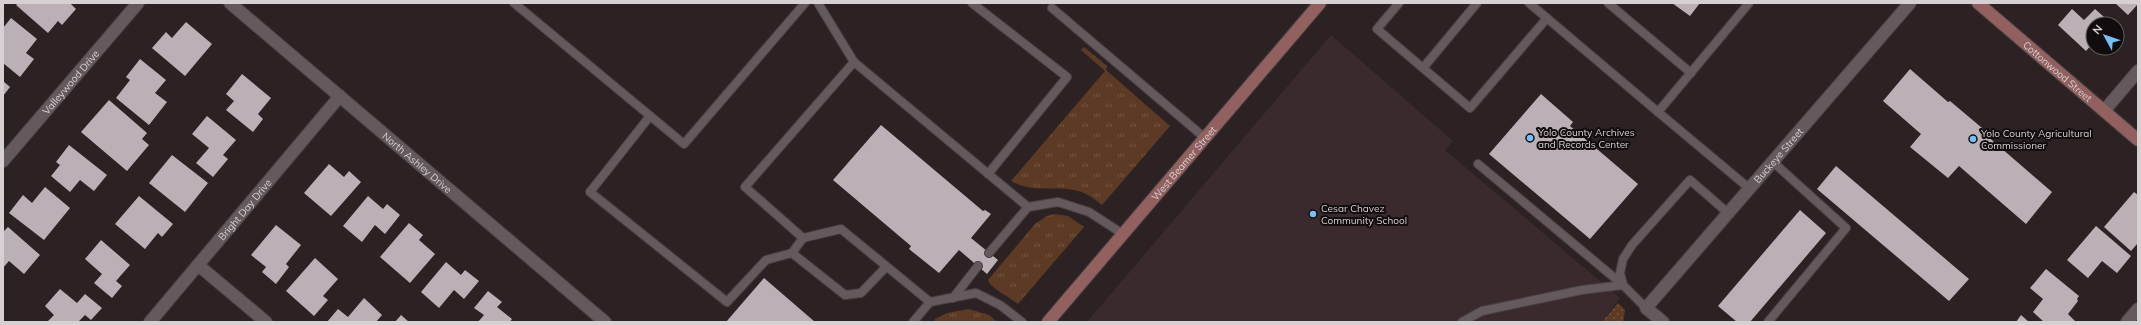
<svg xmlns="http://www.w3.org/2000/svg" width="2141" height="325" font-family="Mulish,sans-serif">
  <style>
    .built { fill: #3a2a2e }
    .grass { fill: url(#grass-tufts) }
    .park { fill: url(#park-dots) }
    .building { fill: #bab0b6 }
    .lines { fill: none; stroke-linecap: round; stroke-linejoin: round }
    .lane-casing { stroke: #473f41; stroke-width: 10 }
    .street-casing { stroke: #473f41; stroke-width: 14 }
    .secondary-casing { stroke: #473f41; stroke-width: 14 }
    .lane { stroke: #64595c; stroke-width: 8 }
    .street { stroke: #64595c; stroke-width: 12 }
    .secondary { stroke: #92605e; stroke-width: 12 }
    .poi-dot { fill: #75c0f6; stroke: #110d0e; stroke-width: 1.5 }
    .labels { text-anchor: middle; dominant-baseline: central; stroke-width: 4; stroke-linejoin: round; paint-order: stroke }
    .street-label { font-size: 10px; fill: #d7d0d2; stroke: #110d0e }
    .poi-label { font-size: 10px; fill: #d7d0d2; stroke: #110d0e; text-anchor: start }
  </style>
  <defs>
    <pattern id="grass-tufts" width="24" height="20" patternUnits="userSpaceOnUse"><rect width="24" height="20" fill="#5d3a23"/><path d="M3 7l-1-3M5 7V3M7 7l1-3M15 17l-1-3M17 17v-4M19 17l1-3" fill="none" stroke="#745542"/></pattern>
    <pattern id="park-dots" width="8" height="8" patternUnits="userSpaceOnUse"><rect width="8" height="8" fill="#5d3a23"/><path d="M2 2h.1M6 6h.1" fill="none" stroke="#745542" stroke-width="1.8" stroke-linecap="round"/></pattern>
  </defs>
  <rect width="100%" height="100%" fill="#2c2224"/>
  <!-- built -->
  <polygon class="built" points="1331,35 1453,141 1445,150 1620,298 1602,322 1087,322"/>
  <!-- grass -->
  <g class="grass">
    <path d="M1084,47l23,19 -1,4 64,56 -68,79c-5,-4 -11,-9 -18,-12 -25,-10 -48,2 -73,-12l94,-110 -24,-21z"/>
    <path d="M1054,214l14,2 16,11 -66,77c-7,-6 -29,-17 -30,-24l47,-56 12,-8z"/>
    <polygon points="969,309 989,315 997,322 935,322 935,319 947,313"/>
  </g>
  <!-- park -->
  <polygon class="park" points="1618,303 1625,310 1623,322 1602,322"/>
  <!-- building -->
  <g class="building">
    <polygon points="18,3 70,3 76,9 62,25 58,21 48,33 16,5"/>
    <polygon points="1672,3 1700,3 1690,16"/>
    <polygon points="2115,3 2138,3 2138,4 2128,15"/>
    <polygon points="2072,9 2084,20 2095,9 2112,24 2093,24 2093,43 2086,51 2058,25"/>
    <polygon points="11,18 37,39 26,53 34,59 20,77 3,63 3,28"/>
    <polygon points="186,22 212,44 185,76 152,48 166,32 172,38"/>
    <polygon points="140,59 166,80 155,93 167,102 149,125 116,98 130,80 126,77"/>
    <polygon points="1910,69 1948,102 1950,101 1988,133 1986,135 2052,192 2026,224 1959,166 1948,178 1910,147 1921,134 1883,101"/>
    <polygon points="242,74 271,98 258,114 263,119 253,132 226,110 234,101 226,94"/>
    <polygon points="3,81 10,87 3,96"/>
    <polygon points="1541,94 1573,122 1570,126 1638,184 1590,239 1489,154"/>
    <polygon points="109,100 147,133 142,139 149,145 127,171 81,132"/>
    <polygon points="207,116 236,140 223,155 228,159 213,177 196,163 209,148 192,134"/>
    <polygon points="881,125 983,211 985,210 991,214 971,238 998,260 987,274 959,250 939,273 909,249 911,246 833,180"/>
    <polygon points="69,145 107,175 94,191 80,180 70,192 51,176 60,165 56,162"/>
    <polygon points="172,155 208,183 185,212 149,183"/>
    <polygon points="329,164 344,177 349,171 361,182 331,216 304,193"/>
    <polygon points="1836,166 1969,279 1949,301 1817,189"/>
    <polygon points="45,187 70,208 44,240 9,213 23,195 32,203"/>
    <polygon points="2134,192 2138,195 2138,243 2131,251 2104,227"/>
    <polygon points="139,196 173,224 162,237 158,233 145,249 115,224"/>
    <polygon points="368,196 383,209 387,204 400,215 385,234 375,225 362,242 343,226"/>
    <polygon points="1800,210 1826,233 1750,322 1737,322 1718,306"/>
    <polygon points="409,223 423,235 419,240 435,254 410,283 380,257"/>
    <polygon points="276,225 301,245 286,264 289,267 276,284 262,272 266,267 251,255"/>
    <polygon points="2096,226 2131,256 2117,273 2102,261 2088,278 2067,260"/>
    <polygon points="8,227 40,255 24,274 9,261 3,268 3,232"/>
    <polygon points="101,240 130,265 116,281 122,286 112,298 94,283 102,274 85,259"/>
    <polygon points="315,258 338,279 323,296 328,300 314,316 286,291"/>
    <polygon points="446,262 461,275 465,270 479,281 464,299 454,290 439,308 421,292"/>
    <polygon points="2046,269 2079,296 2077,299 2078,301 2068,314 2075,321 2074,322 2044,322 2033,312 2043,299 2030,288"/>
    <polygon points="764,278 815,322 726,322"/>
    <polygon points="60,289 77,303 85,294 102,308 91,320 85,315 78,322 47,322 54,315 45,306"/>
    <polygon points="488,291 502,302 497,307 512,319 510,322 478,322 484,315 474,308"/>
    <polygon points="364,298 382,315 376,322 327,322 338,309 348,317"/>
    <polygon points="401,315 409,322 395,322"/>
    <polygon points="2021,315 2029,322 2016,322"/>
  </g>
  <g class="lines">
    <defs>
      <g id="lane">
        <polyline points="514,3 684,144 805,3"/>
        <polyline points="818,3 854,62 1028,207 1058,202 1089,212 1123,234"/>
        <polyline points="972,3 1067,77 988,174"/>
        <polyline points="1399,3 1377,29 1470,108 1547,18"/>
        <polyline points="1529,3 1658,112 1749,3"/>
        <polyline points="1608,3 1691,73"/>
        <polyline points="1052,8 1205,138"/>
        <polyline points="854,62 745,187 803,238 841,229 930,302 976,293 1000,305 1022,322"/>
        <polyline points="1423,68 1477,3"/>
        <polyline points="1658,112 1750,189"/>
        <polyline points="650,116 590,192 727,302 766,260 792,253"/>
        <polyline points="1478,164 1623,285"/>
        <polyline points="803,238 792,253 845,295 861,293 886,267"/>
        <polyline points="989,253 1028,207"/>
        <polyline points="953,298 978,266"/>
        <polyline points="1646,308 1623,285 1620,273 1623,259 1632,245 1690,180 1728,213"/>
        <polyline points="913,322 930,302"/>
        <polyline points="1462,322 1482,311 1582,290 1623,285"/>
        <polyline points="1768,322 1846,228 1773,162"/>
      </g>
      <g id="street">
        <path id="s1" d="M230,3l375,319"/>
        <polyline points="2104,111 2138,71"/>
        <path id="s2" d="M3,161l135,-158"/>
        <polyline points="198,265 266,322"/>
        <path id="s3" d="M150,322l190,-226"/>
        <path id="s4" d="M1663,322l-17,-14 264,-305"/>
        <polyline points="2127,322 2138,309"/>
      </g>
      <g id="secondary">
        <path id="s5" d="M1978,3l160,137"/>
        <path id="s6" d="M1048,322l272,-319"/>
      </g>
    </defs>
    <!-- lane casing -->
    <use href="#lane" class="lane-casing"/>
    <!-- street casing -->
    <use href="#street" class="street-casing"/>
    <!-- secondary casing -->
    <use href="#secondary" class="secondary-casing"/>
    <!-- lane -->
    <use href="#lane" class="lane"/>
    <!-- street -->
    <use href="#street" class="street"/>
    <!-- secondary -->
    <use href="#secondary" class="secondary"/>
  </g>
  <!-- markers -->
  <g class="poi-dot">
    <circle cx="1530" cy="138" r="4"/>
    <circle cx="1973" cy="139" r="4"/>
    <circle cx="1313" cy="214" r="4"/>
  </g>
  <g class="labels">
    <!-- street labels -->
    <g class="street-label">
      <text stroke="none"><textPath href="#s5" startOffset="105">Cottonwood Street</textPath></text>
      <text stroke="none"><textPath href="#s2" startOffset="104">Valleywood Drive</textPath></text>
      <text stroke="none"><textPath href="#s4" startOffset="224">Buckeye Street</textPath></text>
      <text stroke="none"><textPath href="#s1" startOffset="246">North Ashley Drive</textPath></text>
      <text stroke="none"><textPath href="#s6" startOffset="209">West Beamer Street</textPath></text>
      <text stroke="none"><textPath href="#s3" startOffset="147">Bright Day Drive</textPath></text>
    </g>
    <!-- poi labels -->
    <g class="poi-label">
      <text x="1538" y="132">Yolo County Archives<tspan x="1538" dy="12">and Records Center</tspan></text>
      <text x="1981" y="133">Yolo County Agricultural<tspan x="1981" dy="12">Commissioner</tspan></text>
      <text x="1321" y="208">Cesar Chavez<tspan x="1321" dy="12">Community School</tspan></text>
    </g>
  </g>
  <!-- border -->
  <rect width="2141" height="325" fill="none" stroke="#d7d0d2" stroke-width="8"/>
  <!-- north arrow -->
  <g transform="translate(2105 36) rotate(310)"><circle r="19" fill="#110d0e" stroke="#605b5c"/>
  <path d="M0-3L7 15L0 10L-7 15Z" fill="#75c0f6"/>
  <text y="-6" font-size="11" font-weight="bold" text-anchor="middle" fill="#d7d0d2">N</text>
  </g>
</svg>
